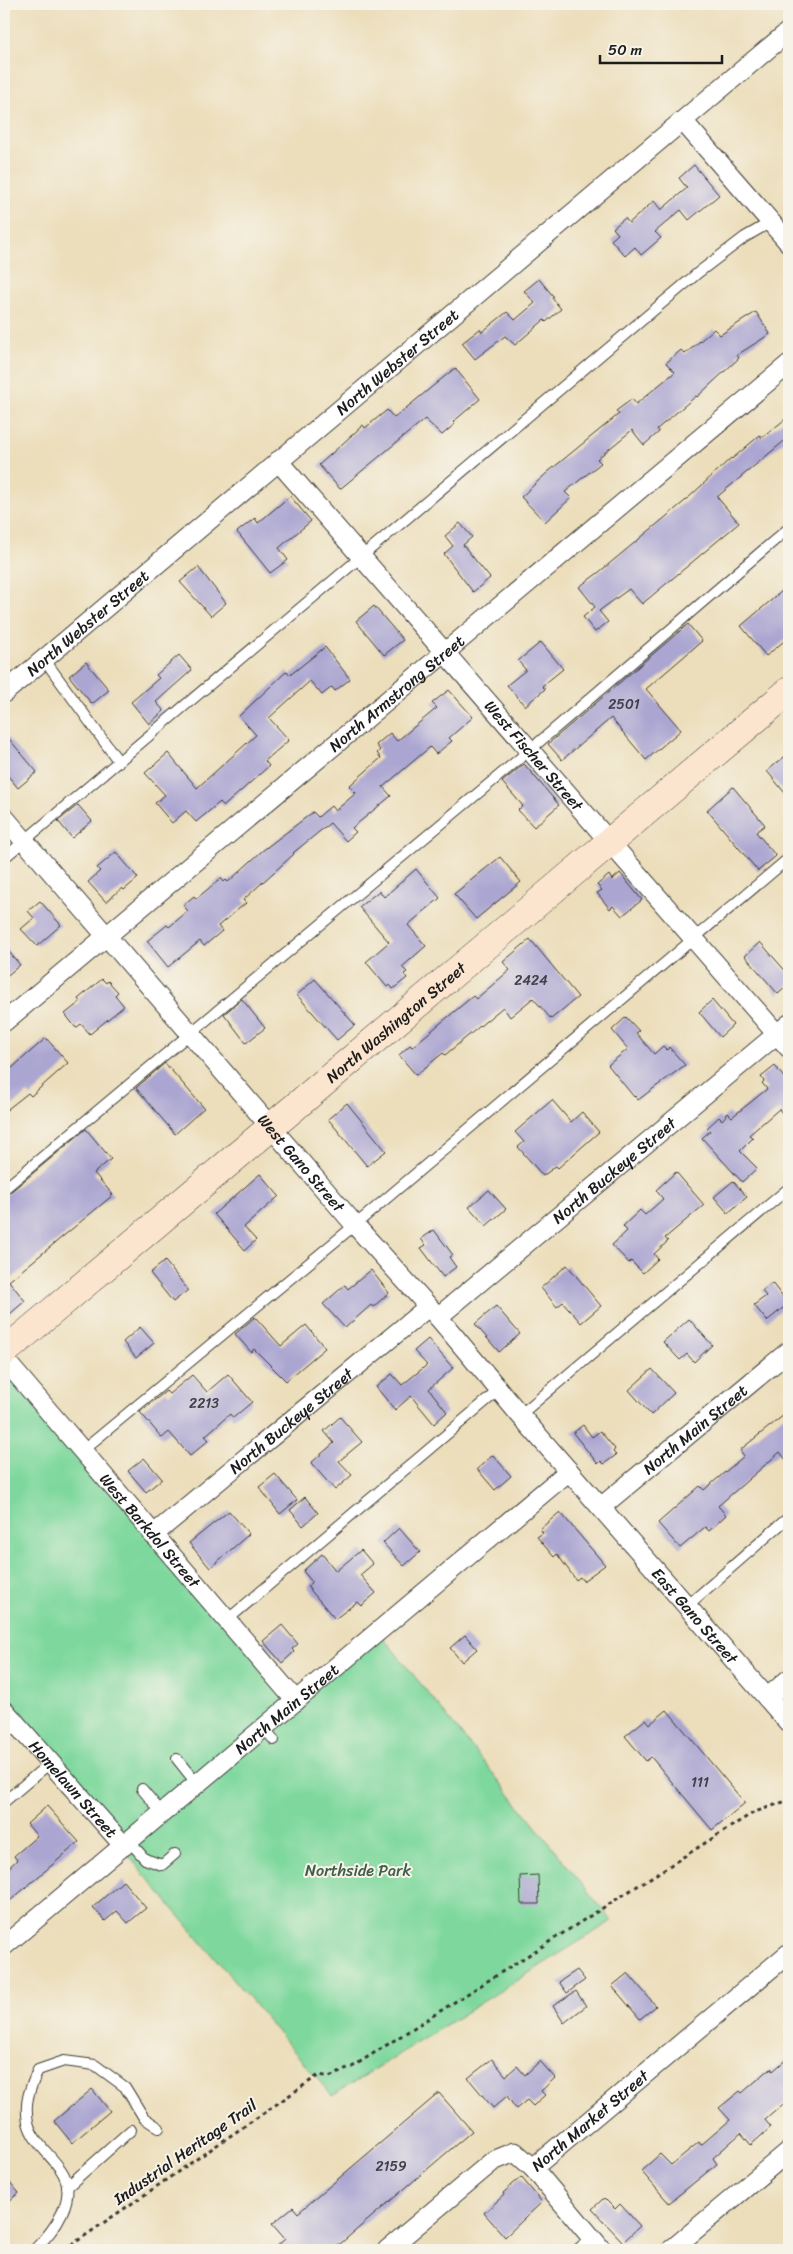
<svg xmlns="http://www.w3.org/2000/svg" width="793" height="2254" font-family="Sriracha,sans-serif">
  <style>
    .green { fill: #7ed89d; stroke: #4d7a5c }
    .building { fill: #aba6d1 }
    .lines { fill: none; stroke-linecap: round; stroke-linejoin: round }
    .lane-casing { stroke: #3b3934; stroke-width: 12 }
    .street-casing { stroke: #3b3934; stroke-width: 21 }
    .secondary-casing { stroke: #3b3934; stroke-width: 29 }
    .path { stroke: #3b3934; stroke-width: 3; stroke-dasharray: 4 4; stroke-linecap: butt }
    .lane { stroke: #fff; stroke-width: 10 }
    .street { stroke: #fff; stroke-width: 19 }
    .secondary { stroke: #fce5cf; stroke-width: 28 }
    .labels { text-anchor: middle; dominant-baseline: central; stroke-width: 4; stroke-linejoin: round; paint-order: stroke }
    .number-label { font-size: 14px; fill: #403e49 }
    .street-label { font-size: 16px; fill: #1c1c1c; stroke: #f7f3e8 }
    .park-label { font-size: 16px; fill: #3e5e49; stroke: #f7f3e8 }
  </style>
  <rect width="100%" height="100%" fill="#f7f3e8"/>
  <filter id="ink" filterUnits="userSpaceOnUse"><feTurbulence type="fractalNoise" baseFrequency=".02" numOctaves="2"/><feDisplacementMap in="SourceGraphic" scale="10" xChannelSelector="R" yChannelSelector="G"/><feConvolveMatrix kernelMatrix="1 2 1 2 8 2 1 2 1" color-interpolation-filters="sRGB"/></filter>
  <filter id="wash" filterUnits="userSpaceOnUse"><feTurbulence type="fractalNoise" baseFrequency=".0096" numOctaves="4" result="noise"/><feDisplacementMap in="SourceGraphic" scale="20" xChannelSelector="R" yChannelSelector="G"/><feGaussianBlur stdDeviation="1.12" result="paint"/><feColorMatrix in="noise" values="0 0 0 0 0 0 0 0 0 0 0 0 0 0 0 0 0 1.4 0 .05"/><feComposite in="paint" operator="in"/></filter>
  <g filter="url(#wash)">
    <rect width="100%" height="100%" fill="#ecdebb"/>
    <!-- green -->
    <polygon class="green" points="4,1359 295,1701 378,1631 612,1921 332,2096 4,1709"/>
    <g id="blocks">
      <!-- building -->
      <g class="building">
        <polygon points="694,165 719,195 689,220 681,210 655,232 661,238 641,255 635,247 625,256 611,240 618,234 613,228 625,218 629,223 654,201 661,210 687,188 679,178"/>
        <polygon points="539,279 554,297 552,298 561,309 546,322 544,320 515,345 505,336 475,359 462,343 480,329 482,332 507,312 515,320 535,303 524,291"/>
        <polygon points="756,312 770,334 737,355 739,358 697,397 696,396 657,429 659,432 644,445 632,430 597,459 601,463 565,492 571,498 545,522 521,497 548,472 619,414 616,411 632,399 636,404 675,372 666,363 681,350 685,354 714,329 720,335"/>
        <polygon points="455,368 480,399 453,422 455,424 442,435 425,419 340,489 319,465 363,425 365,428 387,410 394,418"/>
        <polygon points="789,416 789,437 717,497 739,523 642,604 629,589 599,611 608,622 595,632 583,617 595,607 579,587 598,573 685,501 731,458 732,459 760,435 762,438"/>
        <polygon points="290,496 311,521 279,548 288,560 270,573 237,532 255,518 258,523"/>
        <polygon points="460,523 472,537 463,545 490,578 473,592 444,554 453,546 445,536"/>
        <polygon points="198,567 226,603 211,616 180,582"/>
        <polygon points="789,585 789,637 766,656 741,626"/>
        <polygon points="374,606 403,640 384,655 356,621"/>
        <polygon points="688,624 702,641 646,689 681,730 646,760 611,718 562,760 548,744"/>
        <polygon points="541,642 563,669 542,686 545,689 525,706 507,685 526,670 518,661"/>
        <polygon points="325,647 350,679 335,691 332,687 322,695 310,681 269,718 289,740 265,761 269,766 224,806 220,802 196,822 186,811 172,823 155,803 165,795 145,773 168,753 197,788 256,735 239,716 287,671 290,675"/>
        <polygon points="179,655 192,670 156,702 164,711 149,724 131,702 159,678 156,675"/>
        <polygon points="86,662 109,690 92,704 69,676"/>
        <polygon points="449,690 473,717 449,738 452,741 436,754 430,747 383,787 391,796 352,828 356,832 346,841 330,823 293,853 294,854 243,900 246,903 218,926 222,931 204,946 200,941 168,967 147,941 167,925 169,927 188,911 183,905 194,896 196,899 221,878 224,882 226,880 228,882 262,851 313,812 318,817 331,806 335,811 356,793 349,786 381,758 377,753 380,750 376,745 390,733 397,741 437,708 432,703"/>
        <polygon points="4,733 37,772 18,788 4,771"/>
        <polygon points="789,753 789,798 767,771"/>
        <polygon points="524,764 559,805 534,827 518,810 523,806 502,782"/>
        <polygon points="733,787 765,825 756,832 776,856 758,871 707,810"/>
        <polygon points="78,805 92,821 72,838 58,821"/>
        <polygon points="116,852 138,878 124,890 122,888 106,902 88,882 100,871 97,868"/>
        <polygon points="500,857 521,882 476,919 454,894"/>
        <polygon points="416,869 440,898 408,925 426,946 402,967 407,972 404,974 407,978 393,989 390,985 387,987 366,962 389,942 359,907 379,891 384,897"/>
        <polygon points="620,873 642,900 622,916 613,906 610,909 597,893 602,890 597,885 609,875 612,880"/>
        <polygon points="40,901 61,925 37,946 21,929 34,918 28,911"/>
        <polygon points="530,939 578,997 551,1019 533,998 510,1017 503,1007 445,1055 443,1053 416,1075 399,1055 410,1045 412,1047 473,996 476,999 510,970 503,962"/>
        <polygon points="760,942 789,975 789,984 778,994 745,956"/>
        <polygon points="4,946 20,965 4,978"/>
        <polygon points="102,979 106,983 108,981 118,992 115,995 124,1006 90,1034 81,1024 76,1028 65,1014 80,1002 78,999"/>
        <polygon points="315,979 355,1025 337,1040 297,995"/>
        <polygon points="242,999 265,1028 246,1043 224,1014"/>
        <polygon points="712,1000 733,1025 720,1037 699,1012"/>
        <polygon points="626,1017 639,1031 636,1033 654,1054 663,1046 667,1050 669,1047 685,1065 638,1100 635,1096 634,1097 608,1065 628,1049 612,1030"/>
        <polygon points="46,1038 68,1063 31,1096 28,1093 4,1112 4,1075"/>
        <polygon points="165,1063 204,1108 175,1134 136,1088"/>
        <polygon points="775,1066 789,1084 789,1122 779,1109 749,1135 753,1138 740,1151 757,1168 742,1182 702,1138 710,1131 707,1128 719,1117 722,1120 728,1113 732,1117 767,1089 762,1083 764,1081 761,1077"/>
        <polygon points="552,1100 571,1122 582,1112 599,1132 558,1168 556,1166 543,1176 518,1147 524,1142 515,1132"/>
        <polygon points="347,1103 386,1151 367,1166 328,1119"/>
        <polygon points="86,1129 111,1159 94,1173 113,1195 9,1281 25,1301 4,1319 4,1196 8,1194"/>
        <polygon points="676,1172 704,1205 665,1238 668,1241 654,1254 658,1259 643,1273 631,1261 629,1263 612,1245 627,1231 623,1226 640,1210 645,1215 663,1199 656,1190"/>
        <polygon points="260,1174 279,1196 244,1227 256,1240 245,1250 214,1214"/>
        <polygon points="733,1181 747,1197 728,1213 714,1197"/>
        <polygon points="489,1190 506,1209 486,1226 469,1207"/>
        <polygon points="434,1230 453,1255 449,1257 456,1267 443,1277 421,1248 426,1245 421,1239"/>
        <polygon points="165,1261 188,1290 173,1302 150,1273"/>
        <polygon points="567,1265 601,1306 581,1323 563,1302 557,1307 541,1288"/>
        <polygon points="371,1270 389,1293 373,1307 371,1305 345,1328 323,1304 345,1285 348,1289"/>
        <polygon points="772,1283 788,1304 767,1321 754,1305 766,1296 762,1291"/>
        <polygon points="496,1306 520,1334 499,1352 475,1324"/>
        <polygon points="255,1317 281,1346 306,1325 325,1348 286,1381 254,1349 251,1352 235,1334"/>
        <polygon points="689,1319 712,1345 694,1362 687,1354 680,1360 663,1342"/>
        <polygon points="140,1327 154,1343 136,1358 123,1342"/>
        <polygon points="428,1339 453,1368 429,1389 447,1412 434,1424 411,1396 395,1410 376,1387 392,1374 402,1385 427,1365 414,1351"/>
        <polygon points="652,1369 674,1393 651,1415 629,1390"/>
        <polygon points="228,1374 252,1402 233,1418 230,1414 205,1436 209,1440 190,1456 169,1432 162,1438 140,1412 166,1391 169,1394 192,1375 207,1392"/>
        <polygon points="789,1411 789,1464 780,1452 718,1506 726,1515 709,1531 705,1527 680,1548 658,1523 700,1486 704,1490 744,1456 740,1450"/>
        <polygon points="340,1417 362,1442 339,1461 352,1475 335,1490 311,1463 334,1443 324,1431"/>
        <polygon points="583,1425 592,1437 600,1431 615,1449 613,1452 616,1455 604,1464 601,1461 598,1464 573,1433"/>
        <polygon points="493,1455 511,1476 495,1490 477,1469"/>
        <polygon points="144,1458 162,1479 146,1492 128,1471"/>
        <polygon points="275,1474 297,1500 280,1514 259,1487"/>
        <polygon points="305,1497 318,1513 303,1526 290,1510"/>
        <polygon points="229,1511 249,1534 210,1568 189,1543"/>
        <polygon points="560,1512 605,1565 583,1581 580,1577 576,1580 557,1554 554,1557 537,1537 543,1533 540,1529"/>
        <polygon points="399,1528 420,1552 404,1566 383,1543"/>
        <polygon points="361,1550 373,1564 360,1575 376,1593 361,1606 357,1602 335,1619 307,1586 312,1582 303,1571 322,1554 336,1571"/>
        <polygon points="282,1625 298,1644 292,1649 294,1652 282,1663 263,1641"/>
        <polygon points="465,1635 477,1649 462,1662 450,1648"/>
        <polygon points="667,1710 745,1803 712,1830 651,1757 646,1761 625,1736 646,1719 650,1724"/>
        <polygon points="47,1806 79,1842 4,1906 4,1872 17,1860 14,1856 37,1836 27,1824"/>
        <polygon points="538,1875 539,1904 521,1904 520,1876"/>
        <polygon points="123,1881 146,1908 128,1923 117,1911 105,1921 93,1907"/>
        <polygon points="577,1970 585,1980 567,1993 559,1982"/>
        <polygon points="628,1973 656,2006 640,2019 612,1986"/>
        <polygon points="576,1991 586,2006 564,2023 553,2006"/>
        <polygon points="789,2057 789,2099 765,2120 771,2127 751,2145 741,2133 713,2158 717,2164 669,2203 641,2171 660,2154 671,2165 699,2142 701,2145 730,2120 719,2108 740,2091 742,2093 771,2068 773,2071"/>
        <polygon points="492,2059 506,2076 517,2066 525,2075 540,2061 555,2078 541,2091 545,2095 533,2106 527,2100 516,2109 507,2096 493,2108 468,2078"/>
        <polygon points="92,2089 110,2111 72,2143 54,2121"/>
        <polygon points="439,2093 472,2131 333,2250 273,2250 285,2239 272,2224 293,2207 298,2213"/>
        <polygon points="4,2175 19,2193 4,2205"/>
        <polygon points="521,2177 542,2202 505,2237 484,2213 504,2195 503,2193"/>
        <polygon points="604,2198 615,2209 620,2204 640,2226 623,2242 592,2209"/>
      </g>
    </g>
  </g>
  <g filter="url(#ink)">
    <use href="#blocks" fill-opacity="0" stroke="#3b3934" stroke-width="1"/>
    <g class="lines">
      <defs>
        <g id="lane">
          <polyline points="44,659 119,762"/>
          <polyline points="4,858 699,272 745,237 771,222"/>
          <polyline points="4,1189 531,749 789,528"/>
          <polyline points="520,1415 789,1188"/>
          <polyline points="82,1451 355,1225 789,858"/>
          <polyline points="687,1606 789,1517"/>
          <polyline points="226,1621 499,1390"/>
          <polyline points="264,1728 274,1740"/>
          <polyline points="177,1759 197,1784"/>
          <polyline points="142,1789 162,1813"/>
          <polyline points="4,1802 51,1762"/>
          <polyline points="129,1841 145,1859 162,1865 175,1854"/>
          <polyline points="67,2187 131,2130"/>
          <path d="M34,2250c19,-18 46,-53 27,-80 -11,-16 -29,-29 -33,-48 -4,-21 2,-33 10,-52l26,-9 31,4 30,22 19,31 15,10"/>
          <polyline points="577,2250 591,2238"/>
        </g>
        <g id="street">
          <polyline points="683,121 789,243"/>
          <path id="s1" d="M278,461l511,587"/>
          <path id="s2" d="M4,693l785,-662"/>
          <path id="s3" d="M4,817l351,408 83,92 82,98 269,308"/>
          <path id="s4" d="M4,1022l785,-658"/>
          <path id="s5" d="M438,1317l351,-293"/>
          <path id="s6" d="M4,1359l292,342"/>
          <path id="s7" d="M601,1507l188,-156"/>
          <path id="s8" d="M153,1535l275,-228"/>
          <polyline points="767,1698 789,1679"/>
          <path id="s9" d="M4,1710l120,136"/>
          <path id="s10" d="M4,1946l565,-475"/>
          <path id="s11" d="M533,2168l256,-215"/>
          <polyline points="387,2250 493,2161 515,2152 533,2168 602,2250"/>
          <polyline points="671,2250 789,2151"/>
        </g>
        <g id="secondary">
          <path id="s12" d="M4,1352l785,-661"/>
        </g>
      </defs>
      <!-- lane casing -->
      <use href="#lane" class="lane-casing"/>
      <!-- street casing -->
      <use href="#street" class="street-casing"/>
      <!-- secondary casing -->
      <use href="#secondary" class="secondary-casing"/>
      <!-- path -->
      <polyline class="path" points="64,2250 319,2075 329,2077 352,2067 743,1819 755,1812 789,1800"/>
      <!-- lane -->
      <use href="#lane" class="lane"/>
      <!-- street -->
      <use href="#street" class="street"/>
      <!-- secondary -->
      <use href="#secondary" class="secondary"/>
    </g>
  </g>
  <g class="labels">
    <!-- number labels -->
    <g class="number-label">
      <text x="624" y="704">2501</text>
      <text x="531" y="980">2424</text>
      <text x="204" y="1403">2213</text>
      <text x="700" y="1782">111</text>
      <text x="391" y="2166">2159</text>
    </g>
    <!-- street labels -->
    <g class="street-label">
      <text stroke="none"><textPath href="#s2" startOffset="514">North Webster Street</textPath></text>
      <text stroke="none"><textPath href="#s2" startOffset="109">North Webster Street</textPath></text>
      <text stroke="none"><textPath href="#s4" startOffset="512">North Armstrong Street</textPath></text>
      <text stroke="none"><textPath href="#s1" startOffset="390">West Fischer Street</textPath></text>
      <text stroke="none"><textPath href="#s12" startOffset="512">North Washington Street</textPath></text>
      <text stroke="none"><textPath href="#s3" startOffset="456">West Gano Street</textPath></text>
      <text stroke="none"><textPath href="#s5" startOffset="229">North Buckeye Street</textPath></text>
      <text stroke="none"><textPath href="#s8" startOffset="179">North Buckeye Street</textPath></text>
      <text stroke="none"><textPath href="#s7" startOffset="122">North Main Street</textPath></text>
      <text stroke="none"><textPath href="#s6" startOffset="225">West Barkdol Street</textPath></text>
      <text stroke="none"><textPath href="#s3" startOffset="1056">East Gano Street</textPath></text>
      <text stroke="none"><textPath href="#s10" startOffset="369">North Main Street</textPath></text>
      <text stroke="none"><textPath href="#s9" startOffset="105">Homelawn Street</textPath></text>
      <text stroke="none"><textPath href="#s11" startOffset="74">North Market Street</textPath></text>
      <text transform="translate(185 2152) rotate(-35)">Industrial Heritage Trail</text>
    </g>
    <!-- park labels -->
    <g class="park-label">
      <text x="358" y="1870">Northside Park</text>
    </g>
  </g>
  <!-- margin -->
  <rect width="793" height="2254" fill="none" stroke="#f7f3e8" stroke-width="20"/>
  <!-- scale -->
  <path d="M600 55v8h122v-8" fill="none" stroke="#1c1c1c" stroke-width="2.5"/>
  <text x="608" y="55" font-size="15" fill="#1c1c1c" stroke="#f7f3e8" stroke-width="4" paint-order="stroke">50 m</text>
</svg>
